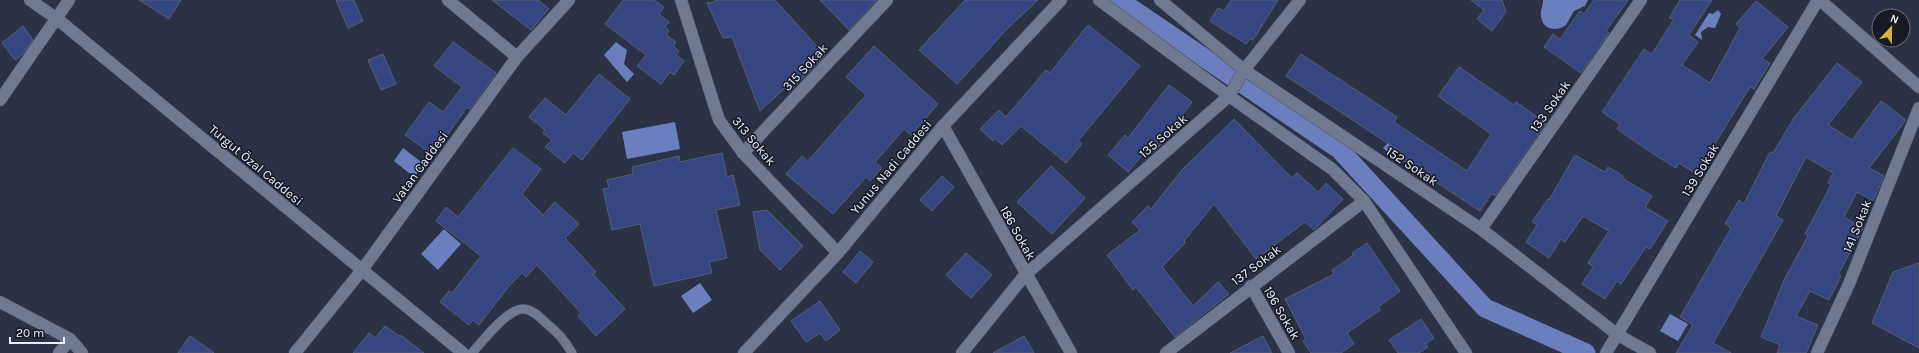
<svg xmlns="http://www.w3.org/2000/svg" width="1919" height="353" font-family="Karla,sans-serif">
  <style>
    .water { fill: #6b7fbe }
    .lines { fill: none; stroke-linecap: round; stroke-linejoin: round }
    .canal { stroke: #6b7fbe; stroke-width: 19 }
    .building { fill: #364680; stroke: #575f75 }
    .service-casing { stroke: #4a5062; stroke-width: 10 }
    .minor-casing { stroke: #4a5062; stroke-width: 13 }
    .tertiary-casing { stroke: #4a5062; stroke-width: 13 }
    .service { stroke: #717991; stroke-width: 9 }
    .minor { stroke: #717991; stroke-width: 12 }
    .tertiary { stroke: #717991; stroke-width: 12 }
    .labels { text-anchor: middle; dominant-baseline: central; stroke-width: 3; stroke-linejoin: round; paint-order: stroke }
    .street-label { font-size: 13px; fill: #e8edfb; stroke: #171a23 }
  </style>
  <rect width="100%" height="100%" fill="#2b3246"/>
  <!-- water -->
  <g class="water">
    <path d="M1543,0h45l-3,6 -11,5 -8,14c-9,7 -24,5 -25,-9 -1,-5 2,-10 2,-16z"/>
    <polygon points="1718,10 1721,14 1715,28 1708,27 1701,32 1702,40 1695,35 1709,13 1713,14"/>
    <polygon points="616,42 627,50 624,64 634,74 627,82 604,55"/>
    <polygon points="675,122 680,149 627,159 622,132"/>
    <polygon points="1402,128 1408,134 1390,154 1383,148"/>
    <polygon points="403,148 421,162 422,170 416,174 409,173 394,161"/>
    <polygon points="444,229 461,244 438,270 421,254"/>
    <polygon points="700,283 712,300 693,313 681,296"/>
    <polygon points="1670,314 1688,324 1678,341 1660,331"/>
  </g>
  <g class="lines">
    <!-- canal -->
    <polyline class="canal" points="1119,0 1340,150 1485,308 1586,353"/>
  </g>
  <!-- building -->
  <g class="building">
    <polygon points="139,0 181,0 169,19"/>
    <polygon points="336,0 354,0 363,21 348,28"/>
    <polygon points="492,0 538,0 549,9 531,30"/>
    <polygon points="623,0 654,0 664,7 659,14 669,22 665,27 669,31 666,35 676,42 673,46 679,51 676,55 684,61 674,75 670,72 661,84 637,66 646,55 605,24"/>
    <polygon points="715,0 775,0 825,55 789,92 785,88 760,111 732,37 723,38 707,3 715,2"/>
    <polygon points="820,0 877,0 849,30"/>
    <polygon points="965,0 1038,0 1007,29 957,84 919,50"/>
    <polygon points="1231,0 1278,0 1253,40 1250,39 1246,44 1210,21 1218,8 1224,11"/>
    <polygon points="1471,0 1502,0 1506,12 1492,31 1477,19 1484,10"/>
    <polygon points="1594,0 1628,0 1606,31 1609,33 1581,73 1544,47 1553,34 1560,39 1580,11 1584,14"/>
    <polygon points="1680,0 1712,0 1689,35 1698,42 1682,65 1710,83 1740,28 1736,24 1756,1 1788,27 1762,59 1770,63 1754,89 1750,87 1696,174 1679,163 1676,168 1652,153 1617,129 1620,124 1602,112 1644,49 1652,54 1674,19 1669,18"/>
    <polygon points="1088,25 1140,66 1078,141 1082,144 1066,163 1021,126 1002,145 995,138 993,141 980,129 999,110 1006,117 1046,70 1050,73"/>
    <polygon points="23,26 33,40 23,54 15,60 2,43"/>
    <polygon points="453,42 496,73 470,109 467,107 433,155 405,135 429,102 443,112 462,87 434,66"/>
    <polygon points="874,46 938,104 911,135 904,129 875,162 882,168 870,181 866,177 833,214 786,174 802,156 808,161 866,95 846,77"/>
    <polygon points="383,54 396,84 381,90 368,60"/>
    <polygon points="1301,54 1397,117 1394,122 1467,171 1491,134 1438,96 1459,67 1514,105 1516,102 1546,123 1495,196 1492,193 1480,211 1401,159 1404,154 1286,76"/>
    <polygon points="1837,63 1862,82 1828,125 1852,140 1881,101 1906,120 1869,168 1884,176 1873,201 1857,192 1844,217 1863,228 1838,275 1841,276 1829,300 1810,291 1796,316 1818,325 1806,353 1777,353 1780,345 1761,337 1784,280 1808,236 1805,234 1831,185 1828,183 1833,173 1806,157 1776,216 1783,220 1713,343 1731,353 1676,353 1693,325 1680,317 1731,228 1725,224 1739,200 1744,204 1770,152 1773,153 1794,118"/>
    <polygon points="599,74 630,99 582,160 573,153 565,163 545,147 552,140 543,133 545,130 529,117 545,98 566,115"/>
    <polygon points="1169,85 1192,102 1157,149 1151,145 1128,172 1108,155 1125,135 1128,138"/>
    <polygon points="1234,119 1292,178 1297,173 1318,192 1326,183 1343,199 1314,230 1305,222 1256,259 1214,204 1184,241 1185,243 1162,267 1193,306 1218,282 1229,294 1175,337 1136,287 1133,290 1107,255 1140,230 1132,222 1148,206 1151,209 1182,170"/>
    <polygon points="513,148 541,169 522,194 543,215 555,202 579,224 565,238 596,272 593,274 625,309 596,336 578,316 581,313 537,265 526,277 522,273 509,286 479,325 473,320 469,325 440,302 449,291 452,293 481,256 436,221 446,207 458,217"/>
    <polygon points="722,153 727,177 733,175 740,205 716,210 727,258 709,262 712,273 654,286 640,224 612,230 603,189 609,188 607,180 633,174 632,167 679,156 680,162"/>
    <polygon points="1575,155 1605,172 1608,167 1623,176 1622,178 1652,196 1645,207 1668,221 1650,249 1646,247 1621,284 1617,281 1605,299 1582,284 1593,267 1588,263 1609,231 1583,216 1565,242 1561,239 1549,258 1526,242 1537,225 1532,222 1548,199 1549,200"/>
    <polygon points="1051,166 1085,198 1052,234 1017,202"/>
    <polygon points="942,176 954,187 932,211 920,200"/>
    <polygon points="767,210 803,246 780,270 760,250 753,212"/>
    <polygon points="1367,243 1400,291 1378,307 1380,310 1347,333 1354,344 1341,353 1311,353 1303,341 1306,339 1285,299 1334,274 1332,270 1354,255 1352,253"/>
    <polygon points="860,251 873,262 856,283 843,272"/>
    <polygon points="966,253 992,275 971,298 946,275"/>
    <polygon points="1919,263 1919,348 1872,323 1893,272"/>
    <polygon points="820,301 840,330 826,341 820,333 806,342 791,321"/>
    <polygon points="1421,319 1434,338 1425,344 1428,347 1419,353 1398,353 1389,340"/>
    <polygon points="385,326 399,336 400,335 424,353 353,353 369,333 375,338"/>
    <polygon points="190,336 214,353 178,353"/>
    <polygon points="1024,336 1034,353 993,353"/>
    <polygon points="1263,336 1272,353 1230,353"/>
  </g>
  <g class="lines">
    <defs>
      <path id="service" d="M472,353c11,-12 35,-44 51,-44 9,0 17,8 23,14 12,10 18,16 26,30"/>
      <g id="minor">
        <polyline points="448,0 517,57"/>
        <polyline points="681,0 719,120 743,153 838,253"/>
        <polyline points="1099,0 1229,96 1332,169 1364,201 1466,353"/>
        <polyline points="1160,0 1244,70 1481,229 1618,335 1650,353"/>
        <polyline points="943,126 1071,353"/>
        <polyline points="743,153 887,0"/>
        <polyline points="1481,229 1641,0"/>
        <polyline points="1251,286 1289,353"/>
        <polyline points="0,302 70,339 82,353"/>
        <polyline points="59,353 70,339"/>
        <polyline points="295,353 362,270 517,57 569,0"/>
        <polyline points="962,353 1025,275 1229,96 1244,70 1300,0"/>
        <polyline points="1166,353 1364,201"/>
        <polyline points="1606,353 1818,0"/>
        <polyline points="1817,353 1849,284 1919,108"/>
      </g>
      <g id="tertiary">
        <polyline points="30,0 56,18 463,353"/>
        <polyline points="1820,0 1919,87"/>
        <polyline points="0,100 69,0"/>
        <polyline points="744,353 838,253 943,126 1061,0"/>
      </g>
    </defs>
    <!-- service casing -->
    <use href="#service" class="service-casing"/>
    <!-- minor casing -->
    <use href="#minor" class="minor-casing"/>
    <!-- tertiary casing -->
    <use href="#tertiary" class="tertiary-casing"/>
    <!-- service -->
    <use href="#service" class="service"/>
    <!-- minor -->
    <use href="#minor" class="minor"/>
    <!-- tertiary -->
    <use href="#tertiary" class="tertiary"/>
  </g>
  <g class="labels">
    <!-- street labels -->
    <g class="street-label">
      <text transform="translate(805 67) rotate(-47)">315 Sokak</text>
      <text transform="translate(1550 106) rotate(-55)">133 Sokak</text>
      <text transform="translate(1163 136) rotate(-41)">135 Sokak</text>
      <text transform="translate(754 141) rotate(50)">313 Sokak</text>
      <text transform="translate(256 165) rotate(40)">Turgut Özal Caddesi</text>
      <text transform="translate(1412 166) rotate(34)">152 Sokak</text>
      <text transform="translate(420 167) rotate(-54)">Vatan Caddesi</text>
      <text transform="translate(891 167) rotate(-50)">Yunus Nadi Caddesi</text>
      <text transform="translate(1700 170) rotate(-59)">139 Sokak</text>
      <text transform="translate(1857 226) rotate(-68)">141 Sokak</text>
      <text transform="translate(1018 233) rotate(61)">186 Sokak</text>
      <text transform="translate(1256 265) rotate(-37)">137 Sokak</text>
      <text transform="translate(1282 313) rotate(60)">196 Sokak</text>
    </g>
  </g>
  <!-- north arrow -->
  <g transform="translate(1891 28) rotate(22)"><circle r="19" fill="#171a23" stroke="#6b6e79"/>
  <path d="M0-3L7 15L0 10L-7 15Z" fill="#dbb233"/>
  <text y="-6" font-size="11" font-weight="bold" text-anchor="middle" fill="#e8edfb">N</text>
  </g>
  <!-- scale -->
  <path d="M10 337v6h54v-6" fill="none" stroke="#e8edfb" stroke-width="2"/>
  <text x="16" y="337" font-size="12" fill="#e8edfb" stroke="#171a23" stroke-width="3" paint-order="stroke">20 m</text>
</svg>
